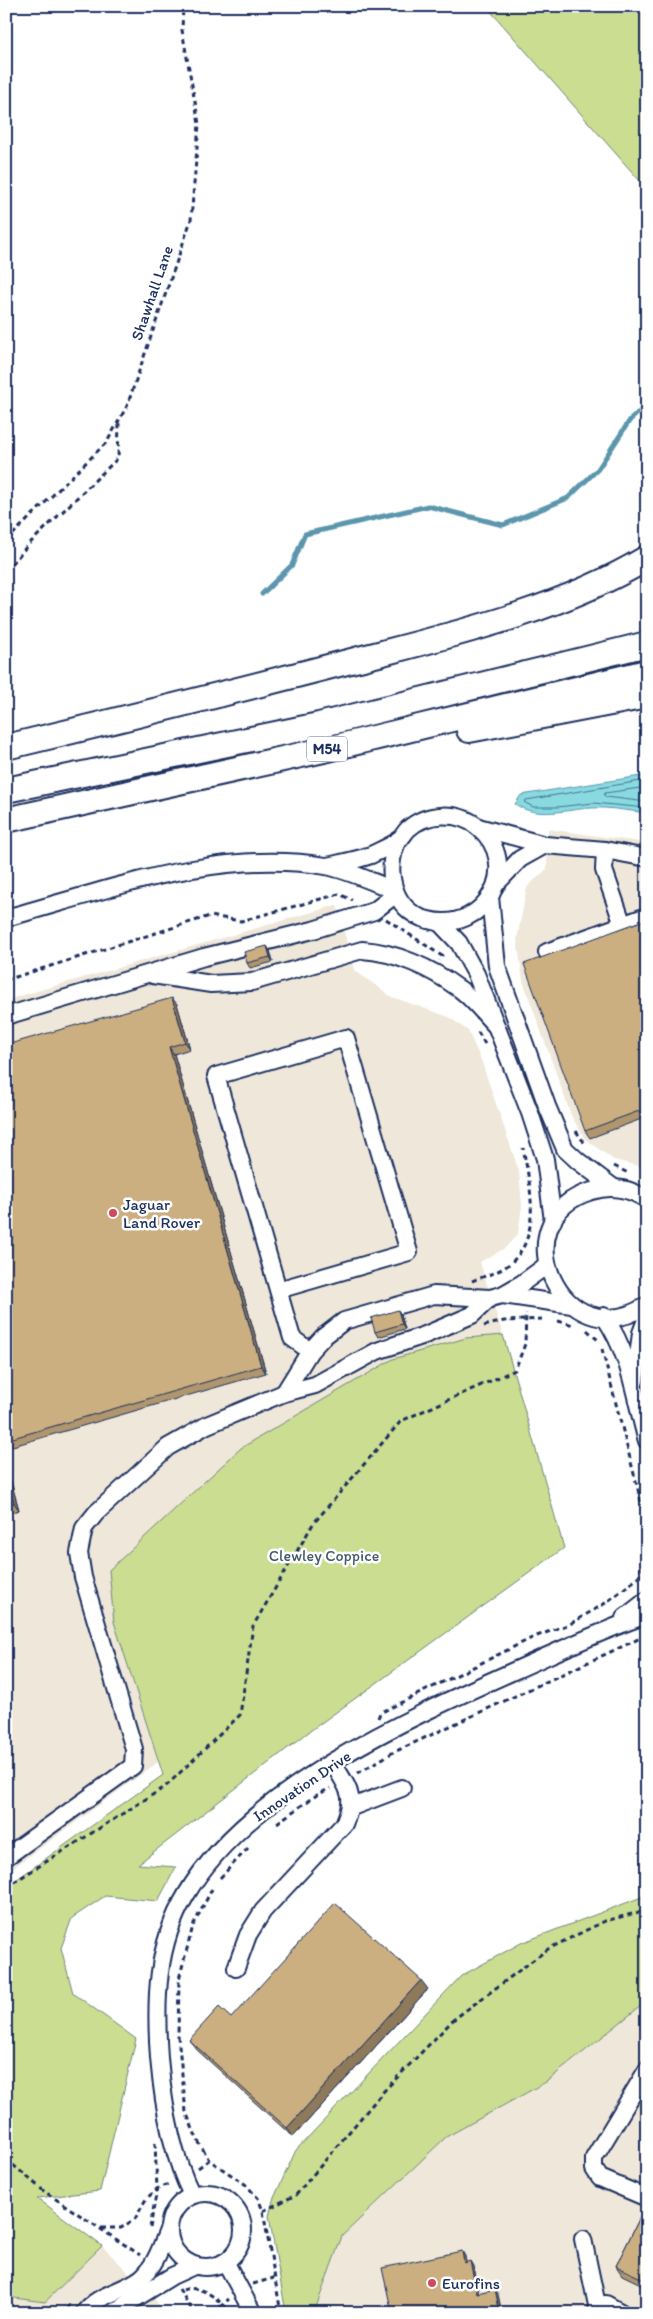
<svg xmlns="http://www.w3.org/2000/svg" width="653" height="2319" font-family="Itim,sans-serif">
  <style>
    .built { fill: #efe7d9 }
    .green { fill: #cadd91; stroke: #728678 }
    .water { fill: #88dae0; stroke: #5c96ac }
    .lines { fill: none; stroke-linecap: round; stroke-linejoin: round }
    .shore { stroke: #477392; stroke-width: 1 }
    .stream { stroke: #5c96ac; stroke-width: 5 }
    .minor-casing { stroke: #1b2f5e; stroke-width: 20 }
    .highway-casing { stroke: #1b2f5e; stroke-width: 28 }
    .path { stroke: #1b2f5e; stroke-width: 3; stroke-dasharray: 5 4; stroke-linecap: butt }
    .minor { stroke: #fff; stroke-width: 16 }
    .highway { stroke: #fff; stroke-width: 24 }
    .wall { fill: #af966e; stroke: #1b2f5e }
    .shaded-wall { fill: #8e7a5a; stroke: #1b2f5e }
    .building { fill: #cbaf80; stroke: #1b2f5e }
    .poi-dot { fill: #d1495b; stroke: #fff; stroke-width: 2 }
    .labels { text-anchor: middle; dominant-baseline: central; stroke-width: 5; stroke-linejoin: round; paint-order: stroke }
    .shield { fill: #fff; stroke: #5f6d8e; stroke-width: 1 }
    .shield-label { font-size: 15px; font-weight: bold; fill: #1b2f5e }
    .street-label { font-size: 16px; fill: #1b2f5e; stroke: #fff }
    .poi-label { font-size: 16px; fill: #1b2f5e; stroke: #fff; text-anchor: start }
    .park-label { font-size: 16px; fill: #475a6b; stroke: #fff }
  </style>
  <rect width="100%" height="100%" fill="#fff"/>
  <filter id="ink" filterUnits="userSpaceOnUse"><feTurbulence type="fractalNoise" baseFrequency=".02" numOctaves="2"/><feDisplacementMap in="SourceGraphic" scale="10" xChannelSelector="R" yChannelSelector="G"/><feConvolveMatrix kernelMatrix="1 2 1 2 8 2 1 2 1" color-interpolation-filters="sRGB"/></filter>
  <g filter="url(#ink)">
    <!-- built -->
    <g class="built">
      <polygon points="548,829 647,843 647,1168 614,1160 585,1139 571,1115 523,981 517,939 527,887 547,869"/>
      <polygon points="337,905 354,970 392,997 449,1017 468,1031 481,1060 519,1171 522,1206 518,1234 505,1248 480,1262 503,1335 466,1338 114,1622 158,1762 6,1873 6,1000"/>
      <polygon points="647,2001 647,2313 315,2313 342,2236 446,2137 546,2082"/>
      <polygon points="102,2246 155,2299 164,2313 6,2313 6,2297 45,2302"/>
    </g>
    <!-- green -->
    <g class="green">
      <polygon points="486,6 647,6 647,189"/>
      <polygon points="503,1335 564,1548 310,1731 138,1864 176,1867 158,1901 105,1896 72,1918 61,1948 73,1993 136,2039 100,2191 37,2198 102,2246 45,2302 6,2297 6,1887 163,1775 114,1622 109,1570 241,1448 393,1359 466,1338"/>
      <polygon points="647,1895 647,2001 546,2082 446,2137 342,2236 314,2313 286,2313 269,2216 273,2200 296,2150 461,1976 521,1943"/>
    </g>
    <!-- water -->
    <path class="water" d="M647,775v38c-18,-2 -38,-6 -55,-5 -25,1 -55,12 -77,-4l6,-9z"/>
    <g class="lines">
      <!-- shore -->
      <g class="shore">
        <polyline points="647,780 526,800 524,802 533,807 557,807 593,803 647,808"/>
        <polyline points="647,787 605,793 604,795 606,797 647,802"/>
      </g>
      <!-- stream -->
      <polyline class="stream" points="262,594 292,565 305,534 428,506 503,525 568,498 598,469 630,420 647,405"/>
      <defs>
        <g id="minor">
          <polyline points="478,827 545,845 605,850 647,858"/>
          <polyline points="605,850 604,870 623,925"/>
          <path d="M327,866c14,-3 30,-6 44,-11 8,-4 20,-9 27,-14 4,-3 6,-8 10,-12 19,-17 50,-18 70,-2 46,38 7,108 -50,93 -36,-9 -44,-50 -30,-80"/>
          <polyline points="496,884 520,859 545,845"/>
          <polyline points="490,897 497,966 547,1106 565,1149 578,1161 614,1188"/>
          <path d="M6,918c103,-28 211,-70 320,-52 22,4 46,16 68,24"/>
          <polyline points="440,923 459,943 476,974 530,1113 545,1159 553,1221"/>
          <polyline points="547,952 647,916"/>
          <path d="M153,975l58,9 41,-2 110,-32c33,2 69,18 96,38 14,9 26,26 38,38"/>
          <polyline points="6,1016 204,957 313,930 374,911 396,894"/>
          <path d="M647,1200c-16,-12 -37,-15 -55,-9 -94,27 -29,170 55,114"/>
          <polyline points="278,1290 409,1252 346,1038 216,1076 292,1338 310,1351"/>
          <polyline points="502,1295 572,1305"/>
          <path d="M604,1316c28,42 30,79 43,125"/>
          <polyline points="635,1381 641,1333 647,1317"/>
          <polyline points="284,1393 310,1351 323,1337 344,1321 434,1295 490,1298 502,1295 521,1284 547,1265"/>
          <polyline points="624,1618 647,1600"/>
          <polyline points="352,1807 402,1788"/>
          <polyline points="6,1857 133,1766 134,1749 83,1577 79,1553 84,1528 96,1513 168,1447 207,1425 284,1393 315,1385 377,1351 425,1335 472,1315 490,1298"/>
          <path d="M236,1968l12,-33 15,-24 81,-87c13,-29 4,-35 -11,-61"/>
          <polyline points="647,2070 594,2158 594,2169 600,2178 647,2198"/>
          <circle cx="206" cy="2230" r="37"/>
          <path d="M192,2195c-21,-41 -29,-92 -33,-137 -4,-57 -3,-113 27,-163 61,-105 222,-177 330,-225 43,-19 86,-40 131,-55"/>
          <polyline points="583,2239 597,2305"/>
          <polyline points="226,2263 253,2313"/>
          <path d="M84,2313c13,-19 39,-21 57,-35 14,-12 20,-31 27,-48"/>
          <polyline points="112,2313 172,2276 194,2266"/>
          <polyline points="598,2313 597,2305 606,2304 622,2313"/>
        </g>
        <g id="highway">
          <polyline points="469,730 647,696"/>
          <path d="M6,747c117,-28 233,-57 349,-87 97,-25 206,-50 292,-102"/>
          <polyline points="6,790 319,725 647,644"/>
          <polyline points="6,820 328,749 647,672"/>
        </g>
      </defs>
      <!-- minor casing -->
      <use href="#minor" class="minor-casing"/>
      <!-- highway casing -->
      <use href="#highway" class="highway-casing"/>
      <!-- path -->
      <g class="path">
        <polyline points="6,541 107,442 127,406 191,220 199,124 182,30 183,6"/>
        <polyline points="6,571 27,546 118,458 119,422"/>
        <polyline points="386,919 442,956 439,960"/>
        <polyline points="6,980 210,916 241,921 339,894 352,900"/>
        <polyline points="478,1032 485,1044"/>
        <polyline points="576,1131 585,1144"/>
        <polyline points="614,1166 628,1173"/>
        <path d="M472,1281c12,-5 26,-8 36,-16 35,-26 22,-81 15,-117"/>
        <polyline points="558,1321 574,1325"/>
        <polyline points="484,1326 504,1321 542,1319"/>
        <polyline points="587,1330 599,1341"/>
        <polyline points="602,1349 645,1517 647,1532"/>
        <polyline points="378,1718 380,1713 534,1637 570,1624 604,1604 638,1578 647,1553"/>
        <polyline points="358,1773 392,1753 647,1635"/>
        <polyline points="277,1823 312,1798 330,1788"/>
        <polyline points="220,1878 248,1848"/>
        <polyline points="6,1887 165,1787 240,1715 253,1626 313,1524 401,1421 515,1370 525,1344 526,1313"/>
        <polyline points="212,1889 193,1926 179,1979 178,2036 186,2112 197,2139 209,2160 245,2184 258,2198 263,2211 281,2313"/>
        <polyline points="6,2159 45,2192 140,2255"/>
        <polyline points="198,2168 209,2160"/>
        <polyline points="263,2211 296,2195 382,2093 453,2020 548,1949 605,1921 647,1910"/>
        <polyline points="101,2228 121,2228 135,2219 146,2199 157,2189 171,2183"/>
        <polyline points="150,2228 157,2189 155,2143"/>
        <polyline points="253,2284 274,2278"/>
        <polyline points="179,2289 194,2313"/>
        <path d="M183,2290c19,-7 36,11 49,23"/>
        <polyline points="61,2313 70,2305"/>
        <polyline points="213,2313 229,2299"/>
      </g>
      <!-- minor -->
      <use href="#minor" class="minor"/>
      <!-- highway -->
      <use href="#highway" class="highway"/>
    </g>
    <!-- wall -->
    <g class="wall">
      <polygon points="647,919 647,1117 590,1138 585,1131"/>
      <polygon points="267,946 270,951 273,962 250,968 247,963"/>
      <polygon points="177,1004 190,1049 174,1054 266,1373 6,1448 6,1045"/>
      <polygon points="398,1310 401,1315 405,1329 378,1337 375,1332"/>
      <polygon points="6,1464 19,1510 6,1514"/>
      <polygon points="428,1989 293,2137 196,2049 189,2040 231,2018"/>
      <polygon points="647,2203 647,2287 622,2275 616,2266"/>
    </g>
    <!-- shaded-wall -->
    <g class="shaded-wall">
      <polygon points="267,946 270,951 273,962 270,957"/>
      <polygon points="172,998 177,1004 190,1049 185,1042"/>
      <polygon points="169,1047 174,1054 266,1373 261,1366"/>
      <polygon points="398,1310 401,1315 405,1329 402,1324"/>
      <polygon points="6,1464 19,1510 14,1503 6,1474"/>
      <polygon points="421,1980 428,1989 293,2137 287,2128"/>
      <polygon points="462,2251 465,2256 467,2267 464,2263"/>
      <polygon points="470,2261 473,2266 480,2298 477,2293"/>
      <polygon points="495,2289 498,2294 502,2313 500,2313"/>
    </g>
    <!-- building -->
    <g class="building">
      <polygon points="647,919 647,1108 585,1131 524,964"/>
      <polygon points="267,946 270,957 247,963 244,952"/>
      <polygon points="172,998 185,1042 169,1047 261,1366 6,1440 6,1045"/>
      <polygon points="398,1310 402,1324 375,1332 371,1318"/>
      <polygon points="6,1474 14,1503 6,1505"/>
      <polygon points="335,1903 421,1980 287,2128 189,2040 219,2007 231,2018"/>
      <polygon points="647,2203 647,2281 616,2266"/>
      <polygon points="462,2251 464,2263 470,2261 477,2293 495,2289 500,2313 392,2313 382,2268"/>
    </g>
  </g>
  <!-- markers -->
  <g class="poi-dot">
    <circle cx="113" cy="1213" r="5"/>
    <circle cx="432" cy="2283" r="5"/>
  </g>
  <g class="labels">
    <!-- shield labels -->
    <rect class="shield" x="307" y="736.5" width="40" height="25" rx="4"/>
    <g class="shield-label">
      <text x="327" y="749">M54</text>
    </g>
    <!-- street labels -->
    <g class="street-label">
      <text transform="translate(152 293) rotate(-71)">Shawhall Lane</text>
      <text transform="translate(302 1786) rotate(-34)">Innovation Drive</text>
    </g>
    <!-- poi labels -->
    <g class="poi-label">
      <text x="123" y="1204">Jaguar<tspan x="123" dy="18">Land Rover</tspan></text>
      <text x="442" y="2283">Eurofins</text>
    </g>
    <!-- park labels -->
    <g class="park-label">
      <text x="324" y="1555">Clewley Coppice</text>
    </g>
  </g>
  <!-- margin -->
  <rect width="653" height="2319" fill="none" stroke="#fff" stroke-width="25"/>
  <rect x="12" y="12" width="628" height="2294" fill="none" stroke="#1b2f5e" stroke-width="2" filter="url(#ink)"/>
</svg>
